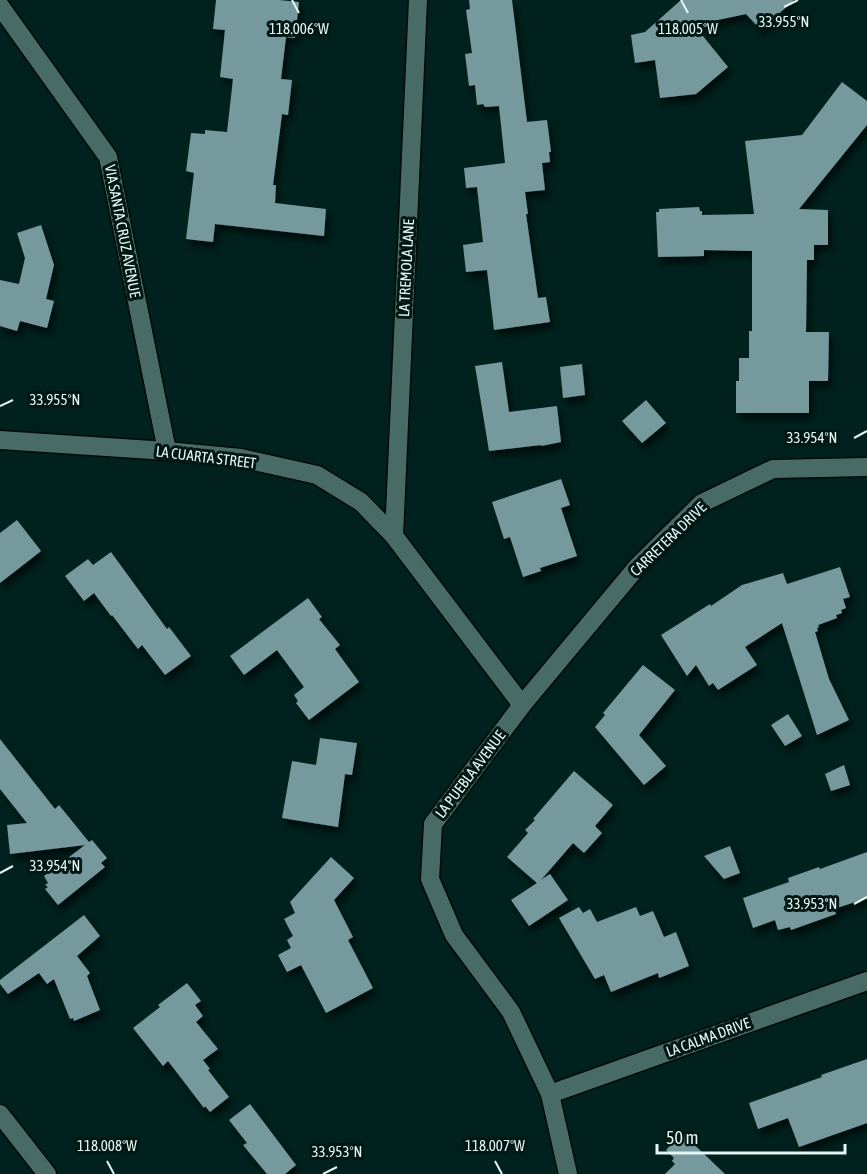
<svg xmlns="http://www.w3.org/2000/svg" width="867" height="1174" font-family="'Asap Condensed',sans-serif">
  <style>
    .building { fill: #76999e; filter: url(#shadow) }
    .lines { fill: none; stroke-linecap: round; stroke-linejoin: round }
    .street-casing { stroke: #000a07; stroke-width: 21 }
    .secondary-casing { stroke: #000a07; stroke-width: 21 }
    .street { stroke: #496b65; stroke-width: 18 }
    .secondary { stroke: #496b65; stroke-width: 18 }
    .ticks { fill: none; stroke: #e4f6f3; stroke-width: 2 }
    .labels { text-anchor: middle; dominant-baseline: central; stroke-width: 6; stroke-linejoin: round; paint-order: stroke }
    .street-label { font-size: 15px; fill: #e4f6f3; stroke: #001713 }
    .ticks-label { font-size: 15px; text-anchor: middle; fill: #e4f6f3; stroke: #001713; stroke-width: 6; stroke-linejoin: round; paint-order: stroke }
  </style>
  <defs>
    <filter id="shadow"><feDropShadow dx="3.5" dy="6" stdDeviation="3" flood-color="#0009"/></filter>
  </defs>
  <rect width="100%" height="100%" fill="#00211d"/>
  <!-- building -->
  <g class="building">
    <polygon points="216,0 279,0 299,2 295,38 286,37 281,79 292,80 288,115 282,114 273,185 276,185 275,203 326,209 324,236 215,224 213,242 186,239 194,173 186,171 191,133 205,134 205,130 227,132 233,79 220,77 225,30 213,29"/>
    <polygon points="469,0 512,0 527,122 547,120 551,152 549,152 550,162 542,163 545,190 525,192 528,214 526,214 538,298 546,297 550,322 494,330 487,270 466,272 463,245 483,242 477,187 466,188 464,168 505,163 499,106 485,107 483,104 477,105 475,85 469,86 465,54 472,53 466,10 470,9"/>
    <polygon points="681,0 794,0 761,30 746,14 694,25 728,67 696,94 660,98 655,60 635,63 631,35 645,32"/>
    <polygon points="842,82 867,101 867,125 799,209 828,210 828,245 814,245 814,260 807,260 806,332 829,332 828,381 809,381 809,413 736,413 736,381 739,381 739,358 749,358 749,331 752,331 752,251 704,250 704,256 658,257 656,212 659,212 659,209 699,207 700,211 702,211 702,215 754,214 745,141 802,135"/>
    <polygon points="41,225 54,265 46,299 54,301 47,328 20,321 17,331 0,326 0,280 19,284 25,258 17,233"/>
    <polygon points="502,362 509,412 557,406 561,442 541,446 541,445 489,451 475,366"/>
    <polygon points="582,364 585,395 563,398 560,367"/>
    <polygon points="646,400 666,423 642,443 622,421"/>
    <polygon points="561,479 570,505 561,508 577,556 540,568 541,571 523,577 510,537 504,539 492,502"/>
    <polygon points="17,520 41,551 0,583 0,533"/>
    <polygon points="111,552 167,629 169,627 191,656 165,675 142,645 138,649 112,615 111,616 94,593 84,601 65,576 88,559 93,565"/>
    <polygon points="840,567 850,597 843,599 846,608 841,610 842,613 836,615 837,618 818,625 819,627 817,628 818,631 815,632 829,679 849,720 817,735 782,623 745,647 757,665 718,690 713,683 709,686 696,665 687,676 661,635 710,604 711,606 742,585 783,573 787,584"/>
    <polygon points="308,598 322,617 319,619 340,645 335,649 359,682 309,720 296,703 298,701 294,695 304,687 277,650 244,675 230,656"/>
    <polygon points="643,665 675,690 639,735 666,766 644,785 595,727 605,715 603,713"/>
    <polygon points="788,714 802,736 785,746 771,725"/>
    <polygon points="320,738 357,743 352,775 345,774 338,827 282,818 292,761 316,765"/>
    <polygon points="0,739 55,809 59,805 89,842 92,840 107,858 101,863 105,867 58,905 45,889 48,887 45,885 48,883 44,876 85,845 10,854 7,825 27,823 0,789"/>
    <polygon points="844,765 850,785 831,791 825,774"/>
    <polygon points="574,771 613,805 595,826 602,833 584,853 573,843 541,880 550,874 568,900 529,926 511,900 537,883 507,857 528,833 525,830 535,820 533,819"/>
    <polygon points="730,846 740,873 724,879 704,856"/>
    <polygon points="867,852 867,898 834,909 836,914 791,930 790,927 778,930 775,920 753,928 743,898 789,882 788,878 819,867 820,869"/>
    <polygon points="331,857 354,878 334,900 353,937 348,940 373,988 326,1013 301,965 287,972 278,955 291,948 287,940 293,936 284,919 295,913 290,902"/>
    <polygon points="579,907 583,913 590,909 597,922 636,907 640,916 653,911 664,937 676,932 689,966 659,978 658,973 611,992 604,975 595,979 559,918"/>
    <polygon points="84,915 100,936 77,956 90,973 87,976 100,1010 74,1021 73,1018 70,1019 54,979 47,984 39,973 8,994 0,984 0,980"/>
    <polygon points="187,983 201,1001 195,1005 203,1016 196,1022 218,1049 203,1060 210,1069 208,1070 229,1097 210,1112 205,1106 204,1108 168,1061 163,1066 133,1028 160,1007 158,1005"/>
    <polygon points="867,1059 867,1123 799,1147 788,1118 758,1129 749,1103 822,1077 821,1075"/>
    <polygon points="250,1104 296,1165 285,1174 267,1174 243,1145 247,1143 229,1120"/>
    <polygon points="682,1133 725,1174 665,1174 675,1164 672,1161 674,1158 666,1150"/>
  </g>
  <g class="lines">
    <defs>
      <g id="street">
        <polyline points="0,6 108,157 167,451"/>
        <polyline points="394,536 418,0"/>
        <polyline points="522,705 433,824 430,879 454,935 511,1012 550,1094 568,1174"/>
        <polyline points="550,1094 867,981"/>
        <polyline points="0,1114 47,1174"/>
      </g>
      <polyline id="secondary" points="0,440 167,451 241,458 317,475 361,502 394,536 522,705 637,567 702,503 773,469 867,467"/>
    </defs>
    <!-- street casing -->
    <use href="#street" class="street-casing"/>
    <!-- secondary casing -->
    <use href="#secondary" class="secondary-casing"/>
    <!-- street -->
    <use href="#street" class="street"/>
    <!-- secondary -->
    <use href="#secondary" class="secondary"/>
  </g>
  <!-- ticks -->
  <path class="ticks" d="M292,0l7,13M681,0l7,13M784,7l14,-7M0,406l13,-6M854,438l13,-7M0,873l13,-7M854,904l13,-7M107,1161l7,13M495,1161l7,13M323,1174l14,-7"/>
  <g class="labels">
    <!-- street labels -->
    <g class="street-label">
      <text transform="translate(123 231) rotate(79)">VIA SANTA CRUZ AVENUE</text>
      <text transform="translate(406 268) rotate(-87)">LA TREMOLA LANE</text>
      <text transform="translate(206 457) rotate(7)">LA CUARTA STREET</text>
      <text transform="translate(668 539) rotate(-44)">CARRETERA DRIVE</text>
      <text transform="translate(470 774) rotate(-53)">LA PUEBLA AVENUE</text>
      <text transform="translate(708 1037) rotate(-20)">LA CALMA DRIVE</text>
    </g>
  </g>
  <g class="ticks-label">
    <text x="784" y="27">33.955°N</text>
    <text x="299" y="34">118.006°W</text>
    <text x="688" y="34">118.005°W</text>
    <text x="55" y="405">33.955°N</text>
    <text x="812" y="443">33.954°N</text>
    <text x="55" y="871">33.954°N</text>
    <text x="812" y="909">33.953°N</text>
    <text x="107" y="1151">118.008°W</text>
    <text x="495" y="1151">118.007°W</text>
    <text x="337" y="1157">33.953°N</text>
  </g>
  <!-- scale -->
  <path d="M657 1144v9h188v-9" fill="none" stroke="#e4f6f3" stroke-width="3"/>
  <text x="666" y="1144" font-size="18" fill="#e4f6f3" stroke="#001713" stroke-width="4.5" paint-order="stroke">50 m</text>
</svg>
